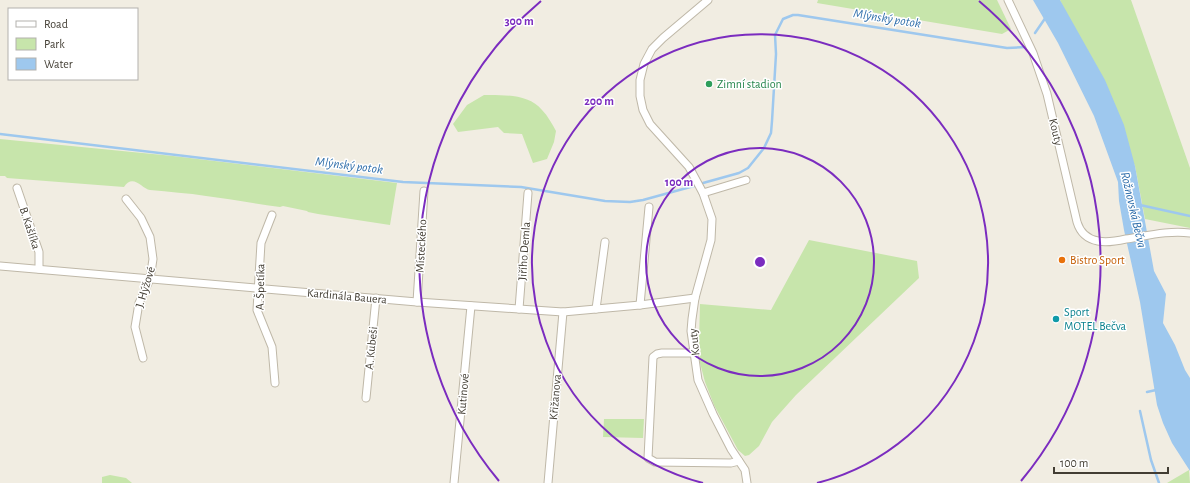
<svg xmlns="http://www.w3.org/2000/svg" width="1190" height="483" font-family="'Alegreya Sans',sans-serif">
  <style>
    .green { fill: #c7e5ab }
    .water { fill: #9ec8ee }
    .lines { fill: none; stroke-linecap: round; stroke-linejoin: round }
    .stream { stroke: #9ec8ee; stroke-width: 2.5 }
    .street-casing { stroke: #bfb8a8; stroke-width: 9 }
    .street { stroke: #fff; stroke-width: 7 }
    .ring { fill: none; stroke: #7b2cbf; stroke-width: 2 }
    .leisure-dot { fill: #2e9e5b; stroke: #fff; stroke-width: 1.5 }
    .food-dot { fill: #e8710a; stroke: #fff; stroke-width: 1.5 }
    .culture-dot { fill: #0f9aa8; stroke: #fff; stroke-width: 1.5 }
    .labels { text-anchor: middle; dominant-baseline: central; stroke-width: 3; stroke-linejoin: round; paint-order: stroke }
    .leisure-label { font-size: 12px; fill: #27864d; stroke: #fff; text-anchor: start }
    .street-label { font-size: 12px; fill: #423d33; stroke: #fff }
    .food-label { font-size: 12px; fill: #c56008; stroke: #fff; text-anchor: start }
    .culture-label { font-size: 12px; fill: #0d838f; stroke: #fff; text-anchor: start }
    .water-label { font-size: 13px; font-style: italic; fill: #306fab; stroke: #fff }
    .centre { fill: #7b2cbf; stroke: #fff; stroke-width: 2 }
    .ring-label { font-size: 12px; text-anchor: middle; font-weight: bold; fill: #7b2cbf; stroke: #fff; stroke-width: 3; stroke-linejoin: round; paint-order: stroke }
  </style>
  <rect width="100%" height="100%" fill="#f1ede2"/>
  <!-- green -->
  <g class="green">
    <polygon points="818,0 997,0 1011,29 1002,34 817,3"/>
    <polygon points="1060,0 1131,0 1190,168 1190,228 1145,219 1135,166"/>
    <path d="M484,95c19,0 45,-1 58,15 6,6 10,14 14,21l-2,11 -7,17 -14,4 -11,-29 -18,-1 -6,-6 -40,5 -5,-8 14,-19z"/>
    <path d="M0,139l173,17 224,27 -7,42 -72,-11 -10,-2 -1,-1 -24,-5 -3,1c-25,-3 -49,-8 -74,-11 -18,-3 -37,-4 -56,-6 -8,-1 -17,-17 -26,-3l-117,-9 -2,-2h-5z"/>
    <polygon points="809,240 917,261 919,278 796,395 772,422 759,446 749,455 745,456 738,450 714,405 705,382 699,359 701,354 699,341 700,304 771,310"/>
    <polygon points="604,419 644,419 643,438 603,437"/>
    <polygon points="1189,470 1190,483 1167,483"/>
    <polygon points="110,475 126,478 132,483 102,483 102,477"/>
  </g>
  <!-- water -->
  <polygon class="water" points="1033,0 1060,0 1105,80 1124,125 1135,166 1154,271 1166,294 1163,323 1175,345 1185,370 1190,378 1190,471 1172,443 1163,423 1157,405 1140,302 1124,230 1119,201 1118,182 1094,116 1058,43"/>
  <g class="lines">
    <!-- stream -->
    <g class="stream">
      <polyline points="1035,33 1046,17"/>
      <polyline points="0,134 403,182 521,187 605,201 630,202 643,200 694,186"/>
      <polyline points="703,183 739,173 748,168 764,148 771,133 772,121 776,54 775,35 783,19 793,15 798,15 1007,48 1025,47"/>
      <polyline points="1140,205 1190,216"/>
      <polyline points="1147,392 1156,390"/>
      <polyline points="1140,411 1151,460 1159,483"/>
    </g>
    <defs>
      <g id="street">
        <polyline points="708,0 663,38 652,49 644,64 640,80 640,96 643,110 650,124 689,167 703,193 712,219 711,240 695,298 692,319 691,331 698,380 713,414 731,449 745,470 747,483"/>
        <path d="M1008,0l25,53 14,41 30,128c3,10 10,17 21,19 9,2 19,0 28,-2 20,-3 43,-9 64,-6"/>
        <polyline points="17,188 39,252 39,269"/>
        <polyline points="703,193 746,180"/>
        <polyline points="126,199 141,218 150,237 153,259 150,279 139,303 135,327 143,358"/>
        <polyline points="272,215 261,243 257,310 272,347 275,383"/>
        <polyline points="0,266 417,302 563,312 640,305 695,298"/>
        <polyline points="417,302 424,191"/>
        <polyline points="640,305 649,207"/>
        <polyline points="519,309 528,193"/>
        <polyline points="596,309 605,242"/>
        <polyline points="694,353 662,353 657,354 653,357 648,458 655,462 731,463 739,461"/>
        <polyline points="366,398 376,298"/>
        <polyline points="454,483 471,306"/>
        <polyline points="548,483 563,312"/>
      </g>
    </defs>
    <!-- street casing -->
    <use href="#street" class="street-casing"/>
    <!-- street -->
    <use href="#street" class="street"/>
  </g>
  <!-- distance rings -->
  <g class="ring">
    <circle cx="760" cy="262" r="114"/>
    <path d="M703 483A228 228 0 1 1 817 483"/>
    <path d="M499 481A341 341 0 0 1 541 1M979 1A341 341 0 0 1 1021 481"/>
  </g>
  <!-- markers -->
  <circle class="leisure-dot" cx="709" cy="84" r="4"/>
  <circle class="food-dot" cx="1062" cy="260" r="4"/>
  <circle class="culture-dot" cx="1056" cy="319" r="4"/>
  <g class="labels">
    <!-- leisure labels -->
    <g class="leisure-label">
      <text x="717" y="84">Zimní stadion</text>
    </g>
    <!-- street labels -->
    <g class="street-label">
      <text transform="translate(1056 132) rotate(77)">Kouty</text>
      <text transform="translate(30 228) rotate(72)">B. Kašlíka</text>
      <text transform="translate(421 246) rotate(-87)">Místeckého</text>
      <text transform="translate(524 251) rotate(-86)">Jiřího Demla</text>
      <text transform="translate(145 287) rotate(-73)">J. Hýžové</text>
      <text transform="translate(260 287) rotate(-89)">A. Špetíka</text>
      <text transform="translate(347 296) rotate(5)">Kardinála Bauera</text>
      <text transform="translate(694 342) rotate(-96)">Kouty</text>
      <text transform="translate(371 348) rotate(-84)">A. Kubeši</text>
      <text transform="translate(463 394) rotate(-85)">Kutinové</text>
      <text transform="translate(555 397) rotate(-85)">Křižanova</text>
    </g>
    <!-- food labels -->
    <g class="food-label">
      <text x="1070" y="260">Bistro Sport</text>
    </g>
    <!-- culture labels -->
    <g class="culture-label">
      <text x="1064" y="312">Sport<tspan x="1064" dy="14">MOTEL Bečva</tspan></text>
    </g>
    <!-- water labels -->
    <g class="water-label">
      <text transform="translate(887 19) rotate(9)">Mlýnský potok</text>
      <text transform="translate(349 166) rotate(7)">Mlýnský potok</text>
      <text transform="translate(1133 210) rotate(77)">Rožnovská Bečva</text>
    </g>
  </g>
  <circle cx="760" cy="262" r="6" class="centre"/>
  <g class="ring-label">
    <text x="519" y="25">300 m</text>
    <text x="599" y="105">200 m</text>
    <text x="679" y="186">100 m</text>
  </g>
  <!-- legend -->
  <rect x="8" y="8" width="130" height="72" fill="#ffffff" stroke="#b3b1ad"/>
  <rect x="16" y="21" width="20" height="6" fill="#ffffff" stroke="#b3b1ad"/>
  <text x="44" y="28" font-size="12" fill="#423d33">Road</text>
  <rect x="16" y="38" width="20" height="12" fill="#c7e5ab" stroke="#b3b1ad"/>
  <text x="44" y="48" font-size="12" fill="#423d33">Park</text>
  <rect x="16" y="58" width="20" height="12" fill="#9ec8ee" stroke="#b3b1ad"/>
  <text x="44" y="68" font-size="12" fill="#423d33">Water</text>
  <!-- scale -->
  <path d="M1054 467v6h114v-6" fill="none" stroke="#423d33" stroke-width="2"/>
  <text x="1060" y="467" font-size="12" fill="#423d33" stroke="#ffffff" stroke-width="3" paint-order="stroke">100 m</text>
</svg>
